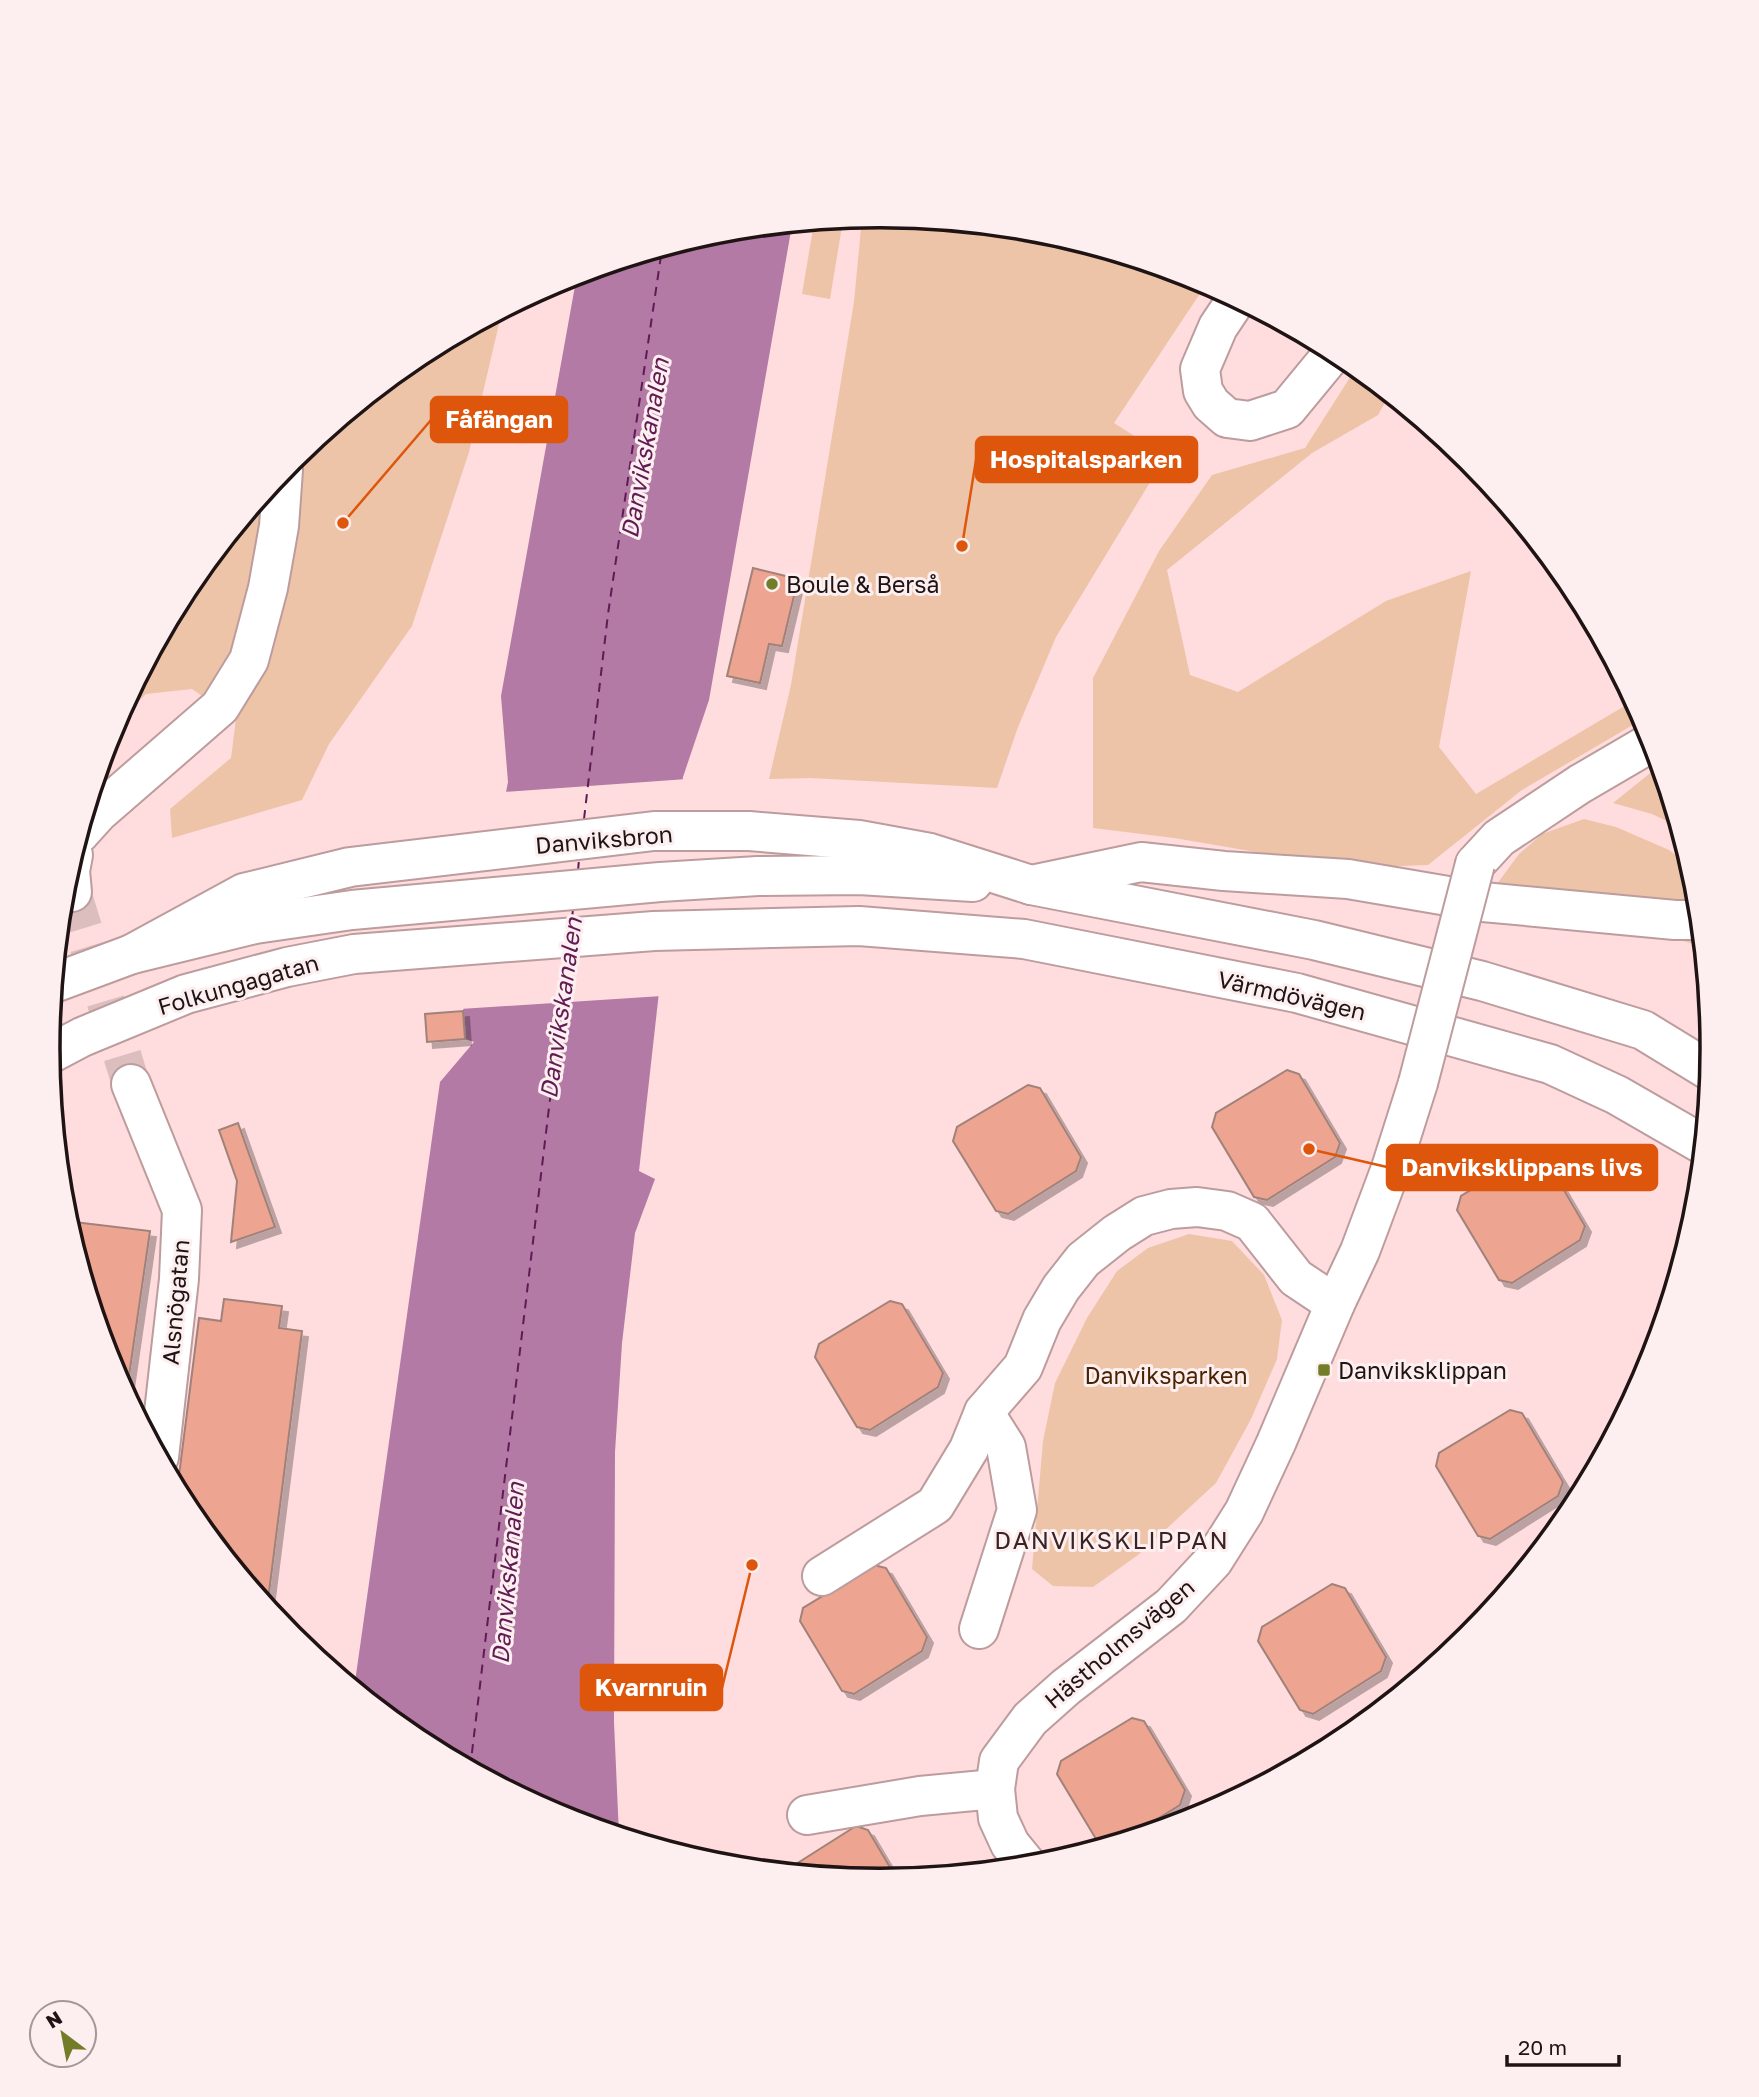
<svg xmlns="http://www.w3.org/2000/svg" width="1759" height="2097" font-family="'Golos Text',sans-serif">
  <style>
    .green { fill: #edc4a8 }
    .water { fill: #b37aa5 }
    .pier { fill: #ffdcdd }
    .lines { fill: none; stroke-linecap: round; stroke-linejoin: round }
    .ferry { stroke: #601b54; stroke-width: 2; stroke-dasharray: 9 7; stroke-linecap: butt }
    .building { fill: #eda490; stroke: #a0827a; stroke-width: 2; filter: url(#shadow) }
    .minor-tunnel { stroke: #ddbebf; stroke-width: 38; stroke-dasharray: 38 19; stroke-linecap: butt }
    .minor-casing { stroke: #bd9c9d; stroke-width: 42 }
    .major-casing { stroke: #bd9c9d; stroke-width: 42 }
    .minor { stroke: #fff; stroke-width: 38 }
    .major { stroke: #fff; stroke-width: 38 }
    .minor-bridge-casing { stroke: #bd9c9d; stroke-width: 42; stroke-linecap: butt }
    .minor-bridge { stroke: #fff; stroke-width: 38 }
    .poi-dot { fill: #737d29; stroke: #fdefef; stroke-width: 2.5 }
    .labels { text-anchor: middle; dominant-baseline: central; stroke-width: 6; stroke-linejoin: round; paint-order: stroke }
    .poi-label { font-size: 23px; fill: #1f1314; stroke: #fdefef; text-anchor: start }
    .street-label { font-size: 23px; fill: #1f1314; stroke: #fdefef }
    .park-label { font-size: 23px; fill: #492201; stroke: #fdefef }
    .water-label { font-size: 24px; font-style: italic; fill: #601b54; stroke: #fdefef }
    .neighbourhood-label { font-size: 24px; letter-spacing: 2px; fill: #3b2224; stroke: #fdefef }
    .rim { fill: none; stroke: #1f1314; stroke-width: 3.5 }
    .leader { fill: none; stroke: #de560c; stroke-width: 2.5 }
    .callout-dot { fill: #de560c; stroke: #fdefef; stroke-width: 2.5 }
    .callout { fill: #de560c; stroke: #de560c; stroke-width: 2.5 }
    .callout-label { font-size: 24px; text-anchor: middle; font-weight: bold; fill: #fff }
  </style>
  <defs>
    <filter id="shadow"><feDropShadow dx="6" dy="6" stdDeviation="0" flood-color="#0004"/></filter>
  </defs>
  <rect width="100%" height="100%" fill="#ffdcdd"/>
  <!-- green -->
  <g class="green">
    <polygon points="880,216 1042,232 1194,278 1201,292 1114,423 1166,456 1056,637 1018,727 997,788 810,778 769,779 791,685 854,302 862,218"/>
    <polygon points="843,220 830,299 802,294 814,223"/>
    <polygon points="502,311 469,452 412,626 329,744 302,800 172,838 170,809 231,758 236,719 192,689 146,694 112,727 188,586 291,460 417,356"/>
    <polygon points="1356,368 1389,395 1378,415 1312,453 1167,570 1190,675 1238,692 1386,601 1471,571 1439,747 1476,794 1633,701 1643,719 1522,790 1428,865 1349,868 1174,838 1093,828 1093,678 1159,551 1212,475 1305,448"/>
    <polygon points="1659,766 1677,826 1652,814 1613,803"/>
    <polygon points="1584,819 1616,827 1669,850 1689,865 1696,887 1700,928 1697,945 1562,906 1497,884 1519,854 1542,834"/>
    <polygon points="1189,1234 1232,1241 1264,1275 1282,1320 1277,1359 1251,1419 1216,1483 1138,1555 1093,1587 1053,1586 1032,1569 1043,1441 1055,1383 1087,1318 1117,1271 1148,1248"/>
  </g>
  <!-- water -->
  <polygon class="water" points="792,225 709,700 683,777 639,1171 655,1179 635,1233 622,1343 615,1452 614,1722 619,1835 561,1817 417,1740 354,1689 440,1082 474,1042 465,1039 463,1011 508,782 501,696 577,275 718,232"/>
  <!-- pier -->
  <polygon class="pier" points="687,779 662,996 460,1009 503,792"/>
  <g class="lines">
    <!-- ferry -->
    <g class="ferry">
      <polyline points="584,819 608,614 662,249"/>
      <polyline points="578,871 579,859"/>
      <polyline points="572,920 573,908"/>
      <polyline points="470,1769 567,957"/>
    </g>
  </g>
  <!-- building -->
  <g class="building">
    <polygon points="753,568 798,579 782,646 769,644 760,683 727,676"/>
    <polygon points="463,1011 465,1039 427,1042 425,1014"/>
    <polygon points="1287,1070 1299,1074 1340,1143 1335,1157 1267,1200 1254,1197 1212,1127 1216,1113"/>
    <polygon points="1028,1085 1040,1088 1081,1157 1076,1171 1008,1214 996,1211 953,1141 957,1127"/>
    <polygon points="238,1123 275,1227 231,1242 237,1181 219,1130"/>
    <polygon points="1532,1153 1544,1156 1585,1226 1580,1240 1512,1283 1499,1280 1457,1210 1461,1196"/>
    <polygon points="66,1221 150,1231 126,1396 110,1367"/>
    <polygon points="224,1299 282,1306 279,1328 302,1331 267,1608 187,1511 177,1491 199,1318 221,1321"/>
    <polygon points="890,1301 902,1304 943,1373 938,1387 870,1430 857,1427 815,1357 819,1344"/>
    <polygon points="1510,1410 1522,1413 1563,1482 1558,1496 1490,1539 1478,1536 1436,1466 1439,1453"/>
    <polygon points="874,1565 886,1568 927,1637 922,1651 854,1694 842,1691 800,1621 803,1608"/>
    <polygon points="1332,1584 1345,1588 1386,1657 1381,1671 1313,1714 1300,1710 1258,1641 1262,1627"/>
    <polygon points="1132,1718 1144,1721 1185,1790 1180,1805 1123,1840 1105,1846 1099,1844 1057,1774 1061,1761"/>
    <polygon points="856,1826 868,1830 897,1879 879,1881 785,1871"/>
  </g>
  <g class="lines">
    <!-- minor-tunnel -->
    <polyline class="minor-tunnel" points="72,892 131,1084"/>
    <defs>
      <g id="minor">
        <polyline points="1236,300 1218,327 1200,369 1203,391 1211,404 1227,418 1250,421 1287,409 1334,352"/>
        <polyline points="79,834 98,813 220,707 249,660 268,588 279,526 283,470"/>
        <polyline points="1475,864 1499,838 1580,784 1652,742"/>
        <polyline points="1031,885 1141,862 1224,871 1348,879 1483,902 1675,920 1699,920"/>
        <polyline points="72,892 70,871 73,855"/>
        <polyline points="131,1084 182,1210 179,1279 159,1457"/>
        <polyline points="822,1576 935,1505 969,1449 984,1412 1023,1367 1042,1320 1061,1288 1083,1260 1117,1233 1144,1216 1171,1209 1197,1207 1227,1211 1252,1222 1296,1278 1335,1304"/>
        <polyline points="979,1629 1017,1510 1006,1447 984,1412"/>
        <polyline points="807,1815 920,1796 995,1789"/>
        <polyline points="1028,1866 1010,1844 998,1818 995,1789 999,1761 1030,1719 1066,1687 1171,1606 1213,1561 1244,1512 1276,1443 1335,1304 1360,1251 1391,1168 1418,1083"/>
      </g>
      <g id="major">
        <polyline points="132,954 244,893 350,867 654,831 749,831 859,840 930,853 1031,885 1314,940 1482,981 1643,1030 1710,1071"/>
        <polyline points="54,983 132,954 255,924 352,910 660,882 758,876 859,875 973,882"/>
        <polyline points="48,1055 82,1037 186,994 287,967 354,954 654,931 859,926 1024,939 1297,993 1550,1064 1617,1095 1702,1144"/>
      </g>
    </defs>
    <!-- minor casing -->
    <use href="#minor" class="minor-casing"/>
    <!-- major casing -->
    <use href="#major" class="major-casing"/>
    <!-- minor -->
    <use href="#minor" class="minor"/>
    <!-- major -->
    <use href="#major" class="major"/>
    <defs>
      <polyline id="minor-bridge" points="1418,1083 1475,864"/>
    </defs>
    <!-- minor-bridge casing -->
    <use href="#minor-bridge" class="minor-bridge-casing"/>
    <!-- minor-bridge -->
    <use href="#minor-bridge" class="minor-bridge"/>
  </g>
  <!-- markers -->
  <g class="poi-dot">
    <circle cx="772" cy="584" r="7"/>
    <rect x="1317" y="1363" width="14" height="14" rx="3.5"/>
  </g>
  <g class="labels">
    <!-- poi labels -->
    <g class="poi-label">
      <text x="786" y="584">Boule &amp; Berså</text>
      <text x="1338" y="1370">Danviksklippan</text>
    </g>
    <!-- street labels -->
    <g class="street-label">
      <text transform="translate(604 839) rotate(-5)">Danviksbron</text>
      <text transform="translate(238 984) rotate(-16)">Folkungagatan</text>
      <text transform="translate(1292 995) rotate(13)">Värmdövägen</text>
      <text transform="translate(175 1302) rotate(-85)">Alsnögatan</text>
      <text transform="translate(1119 1643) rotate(-40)">Hästholmsvägen</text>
    </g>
    <!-- park labels -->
    <g class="park-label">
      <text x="1166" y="1375">Danviksparken</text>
    </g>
    <!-- water labels -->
    <g class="water-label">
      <text transform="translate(644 448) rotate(-80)">Danvikskanalen</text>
      <text transform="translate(560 1008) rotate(-82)">Danvikskanalen</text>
      <text transform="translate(507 1573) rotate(-85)">Danvikskanalen</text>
    </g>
    <!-- neighbourhood labels -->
    <g class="neighbourhood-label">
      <text x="1112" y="1539">DANVIKSKLIPPAN</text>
    </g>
  </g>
  <!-- crop -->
  <path d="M0 0H1759V2097H0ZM60 1048a820 820 0 1 1 1640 0a820 820 0 1 1-1640 0Z" fill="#fdefef" fill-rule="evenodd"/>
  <path class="rim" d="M60 1048a820 820 0 1 1 1640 0a820 820 0 1 1-1640 0Z"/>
  <!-- callouts -->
  <path class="leader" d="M343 523L431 420M962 546L976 460M1309 1149L1387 1167M752 1565L722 1688"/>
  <g class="callout-dot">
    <circle cx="343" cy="523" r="7"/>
    <circle cx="962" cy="546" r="7"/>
    <circle cx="1309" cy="1149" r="7"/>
    <circle cx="752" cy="1565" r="7"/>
  </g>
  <g class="callout">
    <rect x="431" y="397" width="136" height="45" rx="7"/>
    <rect x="976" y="437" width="221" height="45" rx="7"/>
    <rect x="1387" y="1145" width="270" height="45" rx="7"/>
    <rect x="581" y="1665" width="141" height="45" rx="7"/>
  </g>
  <g class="callout-label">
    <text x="499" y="428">Fåfängan</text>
    <text x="1086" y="468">Hospitalsparken</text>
    <text x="1522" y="1176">Danviksklippans livs</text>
    <text x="651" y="1696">Kvarnruin</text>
  </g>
  <!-- north arrow -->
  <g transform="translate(63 2034) rotate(328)"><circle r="33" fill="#fdefef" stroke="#a49797" stroke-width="2"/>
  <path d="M0-5L12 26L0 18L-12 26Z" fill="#737d29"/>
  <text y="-10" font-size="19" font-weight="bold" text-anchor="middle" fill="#1f1314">N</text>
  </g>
  <!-- scale -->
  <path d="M1507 2055v10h112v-10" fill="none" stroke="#1f1314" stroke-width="3.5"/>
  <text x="1518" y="2055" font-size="21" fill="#1f1314" stroke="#fdefef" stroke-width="5" paint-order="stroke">20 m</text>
</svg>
